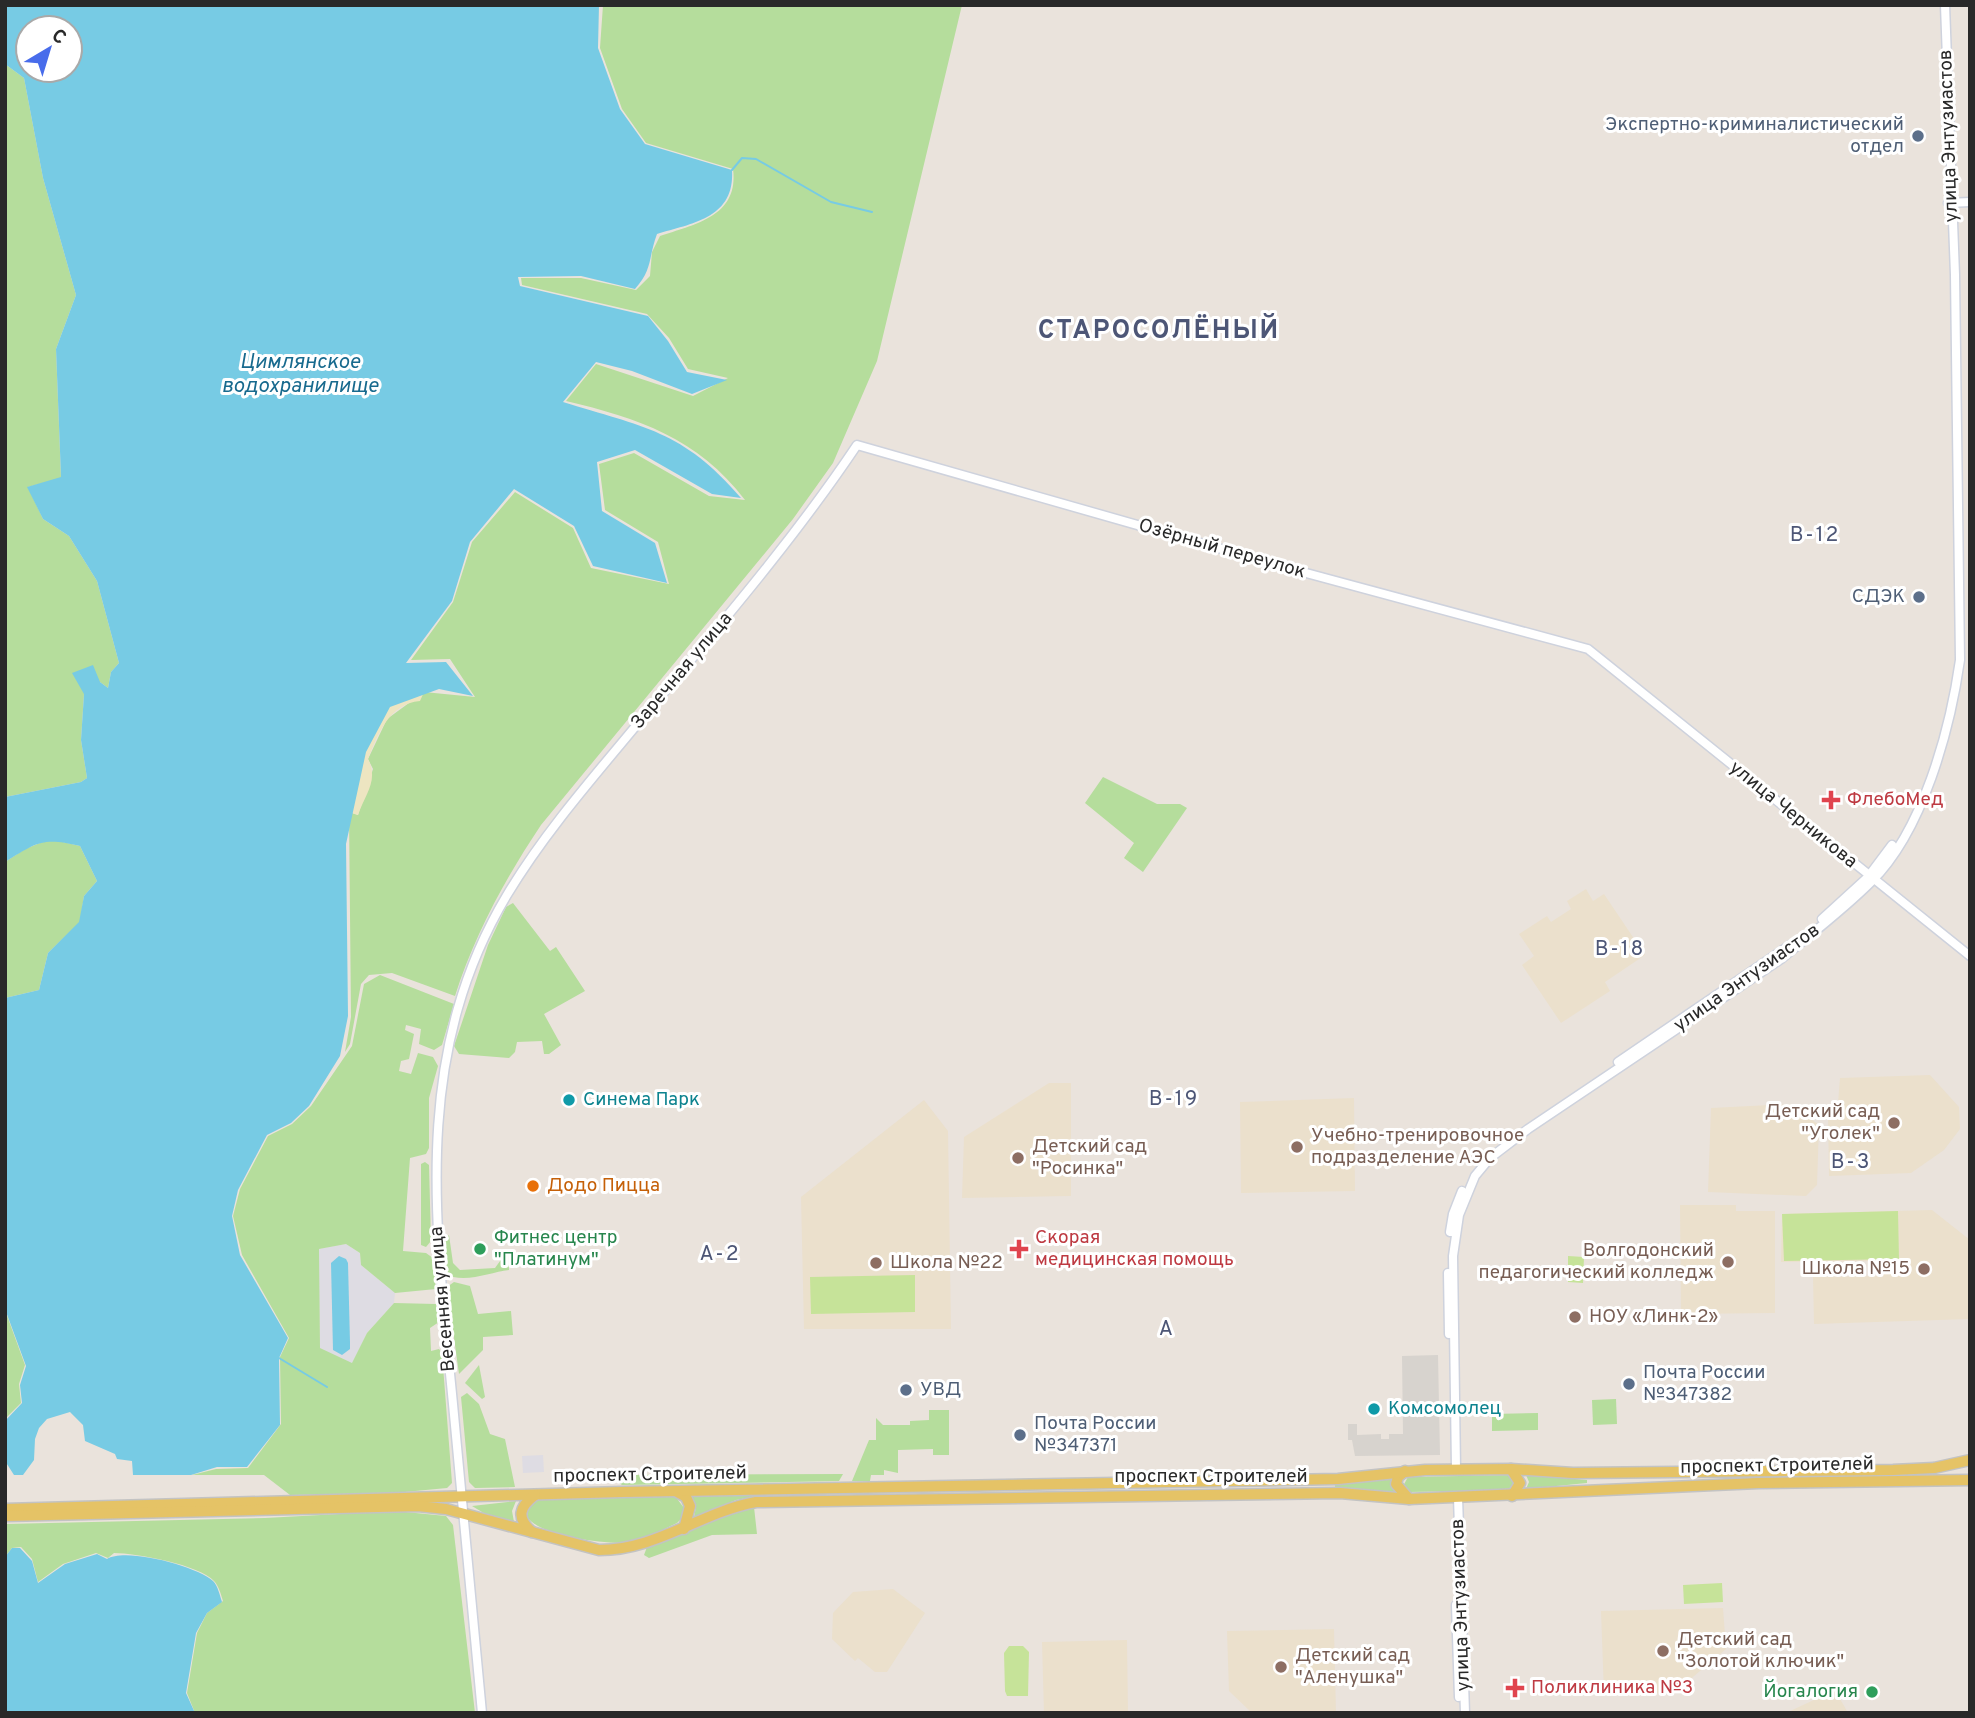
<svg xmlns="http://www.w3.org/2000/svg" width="1975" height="1718" font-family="Overpass,sans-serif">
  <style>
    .industrial { fill: #dedce3 }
    .education { fill: #ebe0cc }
    .green { fill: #b5dd9c }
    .sand { fill: #ede5c1 }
    .pitch { fill: #c6e399 }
    .plaza { fill: #d7d3ce }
    .water { fill: #77cbe4; fill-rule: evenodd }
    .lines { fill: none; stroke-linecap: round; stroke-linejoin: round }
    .stream { stroke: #77cbe4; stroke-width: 2 }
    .minor-casing { stroke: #ced2dd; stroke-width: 11 }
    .major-casing { stroke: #c3c3c3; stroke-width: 13 }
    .minor { stroke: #fff; stroke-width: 8 }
    .major { stroke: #e5c366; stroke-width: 10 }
    .service-dot { fill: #5c6f8a; stroke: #fff; stroke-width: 2.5 }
    .health-dot { fill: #e0444e; stroke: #fff; stroke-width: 2.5 }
    .culture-dot { fill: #0f9aa8; stroke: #fff; stroke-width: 2.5 }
    .education-dot { fill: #8d6e63; stroke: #fff; stroke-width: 2.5 }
    .food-dot { fill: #e8710a; stroke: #fff; stroke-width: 2.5 }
    .leisure-dot { fill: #2e9e5b; stroke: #fff; stroke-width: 2.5 }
    .labels { text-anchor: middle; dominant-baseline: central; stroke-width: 6; stroke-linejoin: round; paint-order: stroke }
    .service-label { font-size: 19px; fill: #4e5e75; stroke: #fff; text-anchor: start }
    .street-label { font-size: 19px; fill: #292929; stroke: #fff }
    .health-label { font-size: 19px; fill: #be3a42; stroke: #fff; text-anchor: start }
    .culture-label { font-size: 19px; fill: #0d838f; stroke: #fff; text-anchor: start }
    .education-label { font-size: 19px; fill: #785e54; stroke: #fff; text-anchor: start }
    .food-label { font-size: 19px; fill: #c56008; stroke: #fff; text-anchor: start }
    .leisure-label { font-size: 19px; fill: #27864d; stroke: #fff; text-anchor: start }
    .water-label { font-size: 21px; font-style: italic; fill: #186a8e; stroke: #fff }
    .neighbourhood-label { font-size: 21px; letter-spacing: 2px; fill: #4d5676; stroke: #fff }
    .district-label { font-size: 26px; font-weight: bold; letter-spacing: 2px; fill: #4d5676; stroke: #fff }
  </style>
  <rect width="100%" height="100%" fill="#eae3dc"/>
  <!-- industrial -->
  <g class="industrial">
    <polygon points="346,1244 360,1253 361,1265 395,1293 394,1303 367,1333 352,1364 320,1348 318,1249"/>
    <polygon points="543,1455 544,1472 523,1473 522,1456"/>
  </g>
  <!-- education -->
  <g class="education">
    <polygon points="1586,889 1593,901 1604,894 1645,955 1605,982 1610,991 1561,1023 1522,965 1534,956 1519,934 1547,916 1551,922 1571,909 1567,901"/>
    <polygon points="1930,1075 1959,1107 1960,1129 1944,1150 1911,1173 1829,1176 1828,1116 1838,1103 1840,1078"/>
    <polygon points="1049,1083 1071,1083 1071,1196 962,1198 964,1137"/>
    <polygon points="1354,1098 1355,1191 1241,1193 1240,1102"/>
    <polygon points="924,1100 948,1131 951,1329 804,1329 801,1197"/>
    <polygon points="1791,1104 1819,1125 1817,1185 1806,1196 1708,1192 1711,1108"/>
    <polygon points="1680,1205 1736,1205 1736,1211 1775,1211 1775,1313 1681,1314"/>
    <polygon points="1932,1210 1970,1240 1970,1319 1814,1324 1813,1277 1878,1276 1878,1261 1781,1262 1782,1214"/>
    <polygon points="893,1589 925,1613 887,1672 875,1672 858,1658 855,1661 832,1639 833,1613 853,1592"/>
    <polygon points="1723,1608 1726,1649 1674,1693 1604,1694 1601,1611"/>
    <polygon points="1334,1629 1336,1713 1252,1713 1229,1691 1227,1631"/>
    <polygon points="1127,1640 1128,1713 1044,1713 1042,1642"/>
    <polygon points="1835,1690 1848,1713 1786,1713"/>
  </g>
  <!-- green -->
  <g class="green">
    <path d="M603,5h359l-85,356 -44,102 -40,56 -252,306c-36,54 -66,109 -86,171l-63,-23 -23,2 -8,9 -11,60 -5,8 6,-35 -2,-205 9,3 15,-46 -5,-10 19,-40 37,-27 51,5 -25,-38 -39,1 42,-58 19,-60 43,-50 58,36 18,40 78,16 -11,-42 -53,-32 -6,-46 35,-11 75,43 36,4c-47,-62 -107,-82 -179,-99l30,-37 97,32 35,-18 -40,-9 -19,-31 -22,-24 -125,-29 -1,-7h60l55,12 14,-14 2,-24 8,-16c36,-12 79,-20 73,-67l-87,-26 -24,-34 -22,-61z"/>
    <polygon points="5,64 24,78 43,178 76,295 56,349 61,478 28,487 43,519 69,536 97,581 119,663 111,672 108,688 100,682 84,694 81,740 87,778 81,782 5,797"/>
    <polygon points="1103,777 1157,804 1180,804 1187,808 1143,872 1124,858 1134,843 1085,803"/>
    <polygon points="50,839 80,846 97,881 84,896 80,922 48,953 39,990 5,998 5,862 25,849"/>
    <polygon points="513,903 550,951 556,947 585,991 544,1014 561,1045 549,1054 544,1054 542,1041 517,1042 515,1052 509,1058 459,1054 454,1046 488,945 506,907"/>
    <polygon points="380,975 454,1004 442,1045 434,1050 419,1044 421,1029 406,1025 405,1030 414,1034 409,1059 401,1061 399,1071 411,1074 418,1053 433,1057 438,1066 429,1098 429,1148 426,1154 410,1158 403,1251 426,1253 433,1258 436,1289 395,1293 361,1265 360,1253 346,1244 319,1249 320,1348 352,1363 367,1333 394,1303 436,1304 439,1322 430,1328 431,1351 439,1349 442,1353 452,1483 447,1488 394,1493 290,1495 264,1475 192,1475 216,1469 248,1468 281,1424 280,1357 289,1338 242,1255 233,1216 240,1189 268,1136 292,1124 311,1106 352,1046 364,984"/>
    <polygon points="425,1162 429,1165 431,1241 426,1247 421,1245 421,1164"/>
    <path d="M449,1235l4,28 7,7 35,-2 13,-18 1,20c-19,2 -46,15 -65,3l-3,-30z"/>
    <polygon points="454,1282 470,1286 478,1314 511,1311 513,1335 483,1337 483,1350 459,1374 447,1287"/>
    <polygon points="5,1310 25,1365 19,1384 21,1403 5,1419"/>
    <polygon points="479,1365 485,1397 482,1399 465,1383"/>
    <polygon points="467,1393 479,1404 490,1434 505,1439 515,1487 475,1488 469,1482 461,1397"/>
    <polygon points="1616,1399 1617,1424 1593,1425 1592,1400"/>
    <polygon points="929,1410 949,1410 949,1455 933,1455 933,1449 898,1450 898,1473 884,1470 884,1475 871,1475 870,1481 852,1481 869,1440 876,1440 876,1418 883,1425 910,1425 910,1421 929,1420"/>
    <polygon points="1538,1413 1538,1430 1492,1431 1492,1414"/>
    <polygon points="843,1474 839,1481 622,1485 615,1480 619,1475"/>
    <polygon points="1510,1475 1517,1480 1512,1490 1409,1492 1403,1486 1408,1477"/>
    <polygon points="1526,1475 1587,1480 1587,1483 1526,1489 1529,1482"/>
    <polygon points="1394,1477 1395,1492 1335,1488 1335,1484"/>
    <polygon points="752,1494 752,1497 736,1500 694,1517 696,1507 690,1495"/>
    <path d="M675,1496l9,12 -2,10 -5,5c-15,7 -30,16 -46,19 -21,4 -96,-7 -104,-26l2,-10 8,-6z"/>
    <polygon points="516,1501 512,1511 514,1522 487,1515 472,1506"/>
    <polygon points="754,1507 757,1534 712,1535 649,1558 644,1555 647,1547 734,1510"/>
    <path d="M395,1511l51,5 7,9 22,188h-280l-8,-20 10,-60 10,-20 16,-12c-2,-6 -4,-15 -9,-20 -14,-16 -78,-28 -100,-28l-6,5 -12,-5 -33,11 -25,18 -6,-23 -11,-12 -9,1 -7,9v-33l260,-6z"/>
  </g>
  <!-- sand -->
  <path class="sand" d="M424,692l-4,9c-31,3 -42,33 -52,58 11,22 -3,35 -10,56l-9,-3 27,-107z"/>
  <!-- pitch -->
  <g class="pitch">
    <polygon points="1898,1211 1899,1259 1784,1261 1782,1214"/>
    <polygon points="1568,1256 1584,1257 1583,1283 1568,1282"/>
    <polygon points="915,1275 915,1312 811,1314 810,1277"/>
    <polygon points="1722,1583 1723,1602 1684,1604 1683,1585"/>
    <polygon points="1009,1646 1023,1646 1029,1652 1028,1696 1007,1696 1005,1691 1004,1653"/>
  </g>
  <!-- plaza -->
  <polygon class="plaza" points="1438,1355 1440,1455 1355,1456 1352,1440 1348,1440 1348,1424 1357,1424 1357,1435 1381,1434 1381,1439 1389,1439 1389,1434 1403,1434 1402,1356"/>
  <!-- water -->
  <g class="water">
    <path d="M5,5h594l-1,43 22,61 25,35 87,26c3,48 -39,53 -75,64 -9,24 -4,35 -22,55l-54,-13 -63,1 2,9 128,30 20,25 19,31 40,8 -35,14 -60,-23 -36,-9 -33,40c80,25 120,28 178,96l-29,-4 -77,-44 -38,12 5,49 53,32 12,40 -74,-17 -19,-40 -60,-37 -44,53 -18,59 -46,62 40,-1 27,34 -34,-7 -49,18 -24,45 -20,92 2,172 -8,40 -31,50 -18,17 -24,12 -29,55 -6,26 8,39 48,83 -9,20 1,67 -33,42h-30l-26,8h-58l-1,-14 -15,-2 -2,-5 -30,-13 -2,-16 -13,-13 -23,7 -8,9 -4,11 -1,21 -11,15h-9l-9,-14v-40l17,-18 -2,-18 6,-19 -21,-57v-311l34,-8 9,-37 31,-31 5,-26 13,-15 -17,-35c-37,-9 -43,-4 -75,16v-65l76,-15 6,-4 -6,-38 3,-46 -12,-21 21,-8 7,17 8,6 3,-16 8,-9 -22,-82 -28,-45 -26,-17 -16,-32 34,-10 -5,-128 20,-54 -33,-117 -19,-100 -19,-14zM28,28h42v42h-42z"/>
    <polygon points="339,1256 346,1259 348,1263 350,1343 350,1349 342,1355 333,1350 331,1263"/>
    <path d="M12,1548h8l12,13 6,22 27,-19 32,-10 10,5c18,-12 90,7 106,22 5,5 7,15 9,21l-15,11 -11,20 -10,60 9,20h-190v-156z"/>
  </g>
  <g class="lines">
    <!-- stream -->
    <g class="stream">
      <polyline points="732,170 742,158 756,159 831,202 872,212"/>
      <polyline points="279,1358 327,1387"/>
    </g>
    <defs>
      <g id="minor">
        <polyline points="1948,203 1970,202"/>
        <polyline points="1822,919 1868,877 1892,845"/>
        <polyline points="1618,1062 1790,945"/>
        <polyline points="1450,1232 1453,1214 1462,1191"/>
        <polyline points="1448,1273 1449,1334"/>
        <path d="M1456,1469l-3,-213 6,-41 16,-39 15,-18 38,-29 253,-170c30,-25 62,-49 90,-77 52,-51 79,-152 89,-222l-5,-385 -10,-270"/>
        <polyline points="1458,1497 1465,1713"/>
        <polyline points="1456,1605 1459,1697"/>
        <path d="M482,1713c-10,-103 -19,-206 -29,-309 -17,-177 -43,-347 54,-509 36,-60 83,-114 128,-168 76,-92 155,-182 222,-282l438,125 293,79 382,307"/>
      </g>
      <g id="major">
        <polyline points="1511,1469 1520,1483 1512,1496"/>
        <polyline points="1405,1471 1398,1477 1396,1484 1409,1499"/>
        <polyline points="677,1492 686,1497 690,1506 684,1529"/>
        <polyline points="5,1509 622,1492 1338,1479 1425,1470 1511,1469 1573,1473 1893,1470 1934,1468 1970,1460"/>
        <path d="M5,1516l413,-10 28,3 153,41c58,0 102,-38 157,-48l584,-9 69,6 349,-16 212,-3"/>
        <path d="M532,1532c-16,-14 -13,-25 3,-37"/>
      </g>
    </defs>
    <!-- minor casing -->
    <use href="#minor" class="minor-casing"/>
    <!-- major casing -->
    <use href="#major" class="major-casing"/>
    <!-- minor -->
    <use href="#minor" class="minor"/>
    <!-- major -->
    <use href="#major" class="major"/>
  </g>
  <!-- markers -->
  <g class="service-dot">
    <circle cx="1918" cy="136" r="7"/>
    <circle cx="1919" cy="597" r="7"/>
    <circle cx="1629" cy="1384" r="7"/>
    <circle cx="906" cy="1390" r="7"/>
    <circle cx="1020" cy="1435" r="7"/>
  </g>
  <g class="health-dot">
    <path d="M1827.5 789.5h7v7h7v7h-7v7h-7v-7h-7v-7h7z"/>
    <path d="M1015.5 1238.5h7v7h7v7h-7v7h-7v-7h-7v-7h7z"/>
    <path d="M1511.5 1677.5h7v7h7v7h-7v7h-7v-7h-7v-7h7z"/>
  </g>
  <g class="culture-dot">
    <circle cx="569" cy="1100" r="7"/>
    <circle cx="1374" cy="1409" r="7"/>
  </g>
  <g class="education-dot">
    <circle cx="1894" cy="1123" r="7"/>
    <circle cx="1297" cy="1147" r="7"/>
    <circle cx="1018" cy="1158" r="7"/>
    <circle cx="1728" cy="1262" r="7"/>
    <circle cx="876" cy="1263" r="7"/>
    <circle cx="1924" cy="1269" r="7"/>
    <circle cx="1575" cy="1317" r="7"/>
    <circle cx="1663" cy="1651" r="7"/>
    <circle cx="1281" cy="1667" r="7"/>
  </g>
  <circle class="food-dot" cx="533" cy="1186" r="7"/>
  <g class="leisure-dot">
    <circle cx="480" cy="1249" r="7"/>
    <circle cx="1872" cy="1692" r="7"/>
  </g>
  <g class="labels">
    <!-- service labels -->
    <g class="service-label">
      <text x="1904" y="125" text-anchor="end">Экспертно-криминалистический<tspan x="1904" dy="22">отдел</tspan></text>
      <text x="1905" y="597" text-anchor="end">СДЭК</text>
      <text x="1643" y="1373">Почта России<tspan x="1643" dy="22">№347382</tspan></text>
      <text x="920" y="1390">УВД</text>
      <text x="1034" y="1424">Почта России<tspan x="1034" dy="22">№347371</tspan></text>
    </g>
    <!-- street labels -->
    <g class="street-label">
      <text transform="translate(1949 136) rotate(-92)">улица Энтузиастов</text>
      <text transform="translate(1222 549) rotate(16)">Озёрный переулок</text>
      <text transform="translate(682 671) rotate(-50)">Заречная улица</text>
      <text transform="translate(1793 815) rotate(39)">улица Черникова</text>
      <text transform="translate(1747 978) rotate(-35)">улица Энтузиастов</text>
      <text transform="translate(443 1299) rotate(-95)">Весенняя улица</text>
      <text transform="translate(1777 1466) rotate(-1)">проспект Строителей</text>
      <text transform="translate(650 1475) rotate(-1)">проспект Строителей</text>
      <text x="1211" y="1477">проспект Строителей</text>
      <text transform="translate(1461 1605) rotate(-92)">улица Энтузиастов</text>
    </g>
    <!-- health labels -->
    <g class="health-label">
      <text x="1847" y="800">ФлебоМед</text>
      <text x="1035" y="1238">Скорая<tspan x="1035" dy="22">медицинская помощь</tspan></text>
      <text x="1531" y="1688">Поликлиника №3</text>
    </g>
    <!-- culture labels -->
    <g class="culture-label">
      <text x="583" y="1100">Синема Парк</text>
      <text x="1388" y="1409">Комсомолец</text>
    </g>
    <!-- education labels -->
    <g class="education-label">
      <text x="1880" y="1112" text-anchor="end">Детский сад<tspan x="1880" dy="22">"Уголек"</tspan></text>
      <text x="1311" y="1136">Учебно-тренировочное<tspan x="1311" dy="22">подразделение АЭС</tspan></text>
      <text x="1032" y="1147">Детский сад<tspan x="1032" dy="22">"Росинка"</tspan></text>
      <text x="1714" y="1251" text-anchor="end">Волгодонский<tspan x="1714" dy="22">педагогический колледж</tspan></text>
      <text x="890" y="1263">Школа №22</text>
      <text x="1910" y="1269" text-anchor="end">Школа №15</text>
      <text x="1589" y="1317">НОУ «Линк-2»</text>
      <text x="1677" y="1640">Детский сад<tspan x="1677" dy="22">"Золотой ключик"</tspan></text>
      <text x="1295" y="1656">Детский сад<tspan x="1295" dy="22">"Аленушка"</tspan></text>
    </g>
    <!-- food labels -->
    <g class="food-label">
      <text x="547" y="1186">Додо Пицца</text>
    </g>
    <!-- leisure labels -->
    <g class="leisure-label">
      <text x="494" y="1238">Фитнес центр<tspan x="494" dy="22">"Платинум"</tspan></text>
      <text x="1858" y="1692" text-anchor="end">Йогалогия</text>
    </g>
    <!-- water labels -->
    <g class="water-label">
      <text x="300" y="362">Цимлянское<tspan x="300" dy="24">водохранилище</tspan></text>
    </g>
    <!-- neighbourhood labels -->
    <g class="neighbourhood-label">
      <text x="1815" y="535">В-12</text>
      <text x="1620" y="949">В-18</text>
      <text x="1174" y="1099">В-19</text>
      <text x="1851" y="1162">В-3</text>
      <text x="720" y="1254">А-2</text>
      <text x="1167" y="1329">А</text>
    </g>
    <!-- district labels -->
    <g class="district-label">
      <text x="1159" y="331">СТАРОCОЛЁНЫЙ</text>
    </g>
  </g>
  <!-- border -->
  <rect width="1975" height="1718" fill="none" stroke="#292929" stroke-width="14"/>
  <!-- north arrow -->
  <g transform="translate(49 49) rotate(38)"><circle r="33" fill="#ffffff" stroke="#a9a9a9" stroke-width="2"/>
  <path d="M0-5L12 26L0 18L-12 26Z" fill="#486ceb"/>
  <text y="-10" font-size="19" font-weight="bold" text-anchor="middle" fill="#292929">С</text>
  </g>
</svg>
